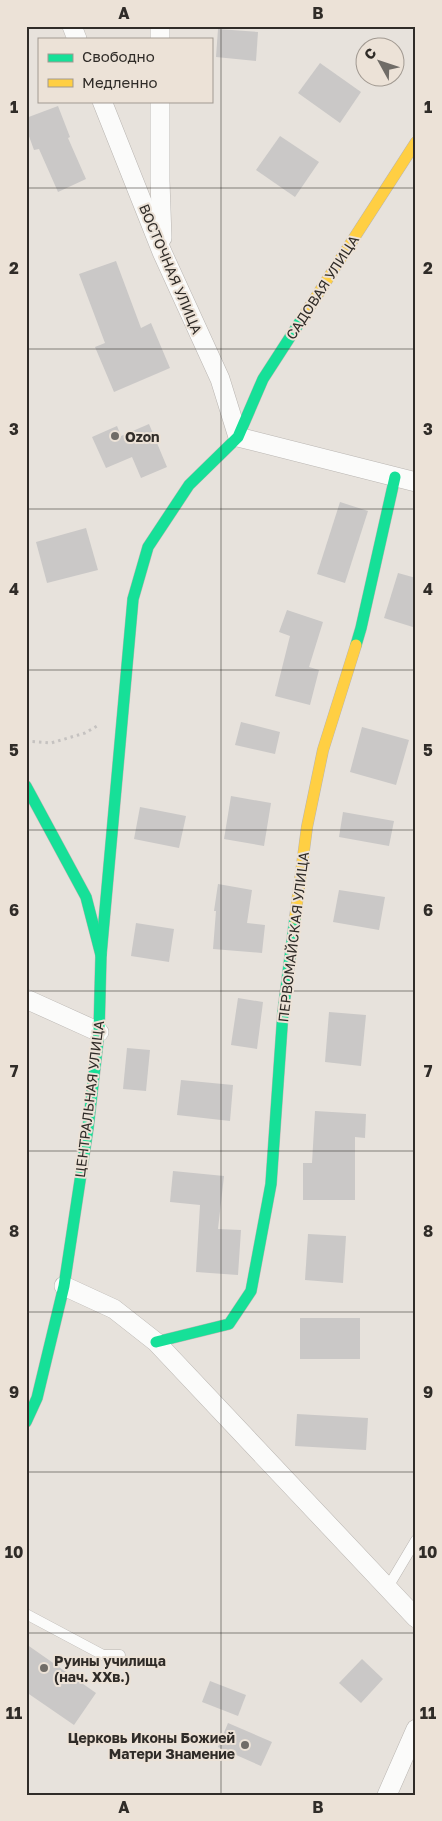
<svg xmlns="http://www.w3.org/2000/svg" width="442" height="1821" font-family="'Golos Text',sans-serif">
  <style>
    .building { fill: #cac8c7 }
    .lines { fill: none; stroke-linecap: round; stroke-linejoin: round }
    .lane-casing { stroke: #b9b5b1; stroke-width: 11 }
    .street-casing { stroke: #b9b5b1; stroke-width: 20 }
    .fast-casing { stroke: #b9b5b1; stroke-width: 12 }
    .slow-casing { stroke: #b9b5b1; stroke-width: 12 }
    .path { stroke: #c5c2c0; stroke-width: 3; stroke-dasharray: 2.5 4; stroke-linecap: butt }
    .lane { stroke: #fbfbfa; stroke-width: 10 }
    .street { stroke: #fbfbfa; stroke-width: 19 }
    .fast { stroke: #16e098; stroke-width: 11 }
    .slow { stroke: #ffcf43; stroke-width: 11 }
    .grid { fill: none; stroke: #302c28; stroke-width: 1; stroke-opacity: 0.55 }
    .poi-dot { fill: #706c67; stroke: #ece2d7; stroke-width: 2 }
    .labels { text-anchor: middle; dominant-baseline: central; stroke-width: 4; stroke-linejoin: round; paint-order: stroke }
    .street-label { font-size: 14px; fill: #302c28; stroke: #ece2d7 }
    .poi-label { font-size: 14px; font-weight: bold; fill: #302c28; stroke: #ece2d7; text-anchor: start }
    .neatline { fill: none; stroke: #302c28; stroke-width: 2 }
    .grid-label { font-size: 16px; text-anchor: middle; font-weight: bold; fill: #302c28 }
  </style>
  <rect width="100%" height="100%" fill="#e7e2dc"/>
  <!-- building -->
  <g class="building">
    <polygon points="218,29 258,32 256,61 216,57"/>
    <polygon points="320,63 361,92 340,123 298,93"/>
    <polygon points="58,106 70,137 68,138 86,179 58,192 39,149 34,150 26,128 26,118"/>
    <polygon points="280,136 319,162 295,197 256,170"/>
    <polygon points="116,261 141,328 151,323 170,368 114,392 95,347 105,343 79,274"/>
    <polygon points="149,424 167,467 141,478 132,457 106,468 92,437 117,426 121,436"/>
    <polygon points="340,502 368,511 345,583 317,574"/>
    <polygon points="86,528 98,570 47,583 36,542"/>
    <polygon points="398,573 416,578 416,628 384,618"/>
    <polygon points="287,610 323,622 309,667 319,670 310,705 275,696 290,636 279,632"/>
    <polygon points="241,722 280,732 275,754 235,745"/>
    <polygon points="362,727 409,740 396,785 350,772"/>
    <polygon points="231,796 271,803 264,846 224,839"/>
    <polygon points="140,807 186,816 179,848 134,839"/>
    <polygon points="343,812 394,821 389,846 339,837"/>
    <polygon points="218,884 252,890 247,923 265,925 262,953 213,949 216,911 214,911"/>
    <polygon points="339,890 385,897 379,930 333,922"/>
    <polygon points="136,923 174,929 169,962 131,956"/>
    <polygon points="238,998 263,1002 257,1049 231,1045"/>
    <polygon points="329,1012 366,1015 361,1066 325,1062"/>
    <polygon points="127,1048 150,1050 146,1091 123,1089"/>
    <polygon points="181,1080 233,1085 230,1121 177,1115"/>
    <polygon points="315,1111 366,1114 365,1138 355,1137 355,1200 303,1200 303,1163 312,1163"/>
    <polygon points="173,1171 224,1176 218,1229 241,1230 238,1275 196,1272 200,1205 170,1202"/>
    <polygon points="308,1234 346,1236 343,1283 305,1280"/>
    <rect x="300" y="1318" width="60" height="41"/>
    <polygon points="297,1414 368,1418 366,1450 295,1446"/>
    <polygon points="26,1644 96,1693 74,1725 26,1692"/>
    <polygon points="362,1659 383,1679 361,1703 339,1683"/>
    <polygon points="210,1681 246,1695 238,1716 202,1702"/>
    <polygon points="228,1723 272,1742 261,1766 218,1747"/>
  </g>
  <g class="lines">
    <defs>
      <g id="lane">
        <polyline points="388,1587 416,1540"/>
        <polyline points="26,1614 103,1655 120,1655"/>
      </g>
      <g id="street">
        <polyline points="72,26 77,39"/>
        <polyline points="160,39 160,26"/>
        <polyline points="102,101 162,252 220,379 238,437 416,482"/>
        <polyline points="160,101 160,181 162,238"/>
        <polyline points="26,999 99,1032"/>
        <polyline points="64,1286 114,1309 156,1342 416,1618"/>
        <polyline points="387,1795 416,1729"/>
      </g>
      <g id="fast">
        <polyline points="356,645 361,628 395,477"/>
        <polyline points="26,786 86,897 101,955 99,1032 88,1128 64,1286 37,1398 26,1422"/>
        <polyline points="101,955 133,599 148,547 189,485 238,437 263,379 305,314"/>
        <polyline points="156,1342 229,1324 251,1291 271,1184 283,1012 295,918"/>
      </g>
      <g id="slow">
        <polyline points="305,314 416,142"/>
        <polyline points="295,918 307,827 323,750 356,645"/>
      </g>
    </defs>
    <!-- lane casing -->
    <use href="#lane" class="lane-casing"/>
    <!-- street casing -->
    <use href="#street" class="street-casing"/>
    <!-- fast casing -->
    <use href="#fast" class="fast-casing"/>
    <!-- slow casing -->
    <use href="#slow" class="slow-casing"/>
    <!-- path -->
    <polyline class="path" points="26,741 51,743 85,733 97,726"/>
    <!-- lane -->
    <use href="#lane" class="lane"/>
    <!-- street -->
    <use href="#street" class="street"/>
    <!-- fast -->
    <use href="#fast" class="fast"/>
    <!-- slow -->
    <use href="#slow" class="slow"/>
  </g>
  <!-- grid -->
  <path class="grid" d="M221,26v1769M26,188h390M26,349h390M26,509h390M26,670h390M26,830h390M26,991h390M26,1151h390M26,1312h390M26,1472h390M26,1633h390"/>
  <!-- markers -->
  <g class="poi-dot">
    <circle cx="115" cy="436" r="5"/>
    <circle cx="44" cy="1668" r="5"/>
    <circle cx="245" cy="1745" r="5"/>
  </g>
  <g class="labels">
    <!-- street labels -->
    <g class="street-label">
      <text transform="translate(171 269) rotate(67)">ВОСТОЧНАЯ УЛИЦА</text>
      <text transform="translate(322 287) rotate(-57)">САДОВАЯ УЛИЦА</text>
      <text transform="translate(293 937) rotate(-83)">ПЕРВОМАЙСКАЯ УЛИЦА</text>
      <text transform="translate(89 1099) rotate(-83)">ЦЕНТРАЛЬНАЯ УЛИЦА</text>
    </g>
    <!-- poi labels -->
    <g class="poi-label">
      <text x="125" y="436">Ozon</text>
      <text x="54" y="1660">Руины училища<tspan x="54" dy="16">(нач. XXв.)</tspan></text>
      <text x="235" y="1737" text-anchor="end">Церковь Иконы Божией<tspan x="235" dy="16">Матери Знамение</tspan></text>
    </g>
  </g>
  <!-- border -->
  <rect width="442" height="1821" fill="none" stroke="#ece2d7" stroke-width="55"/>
  <!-- legend -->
  <rect x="38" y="38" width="175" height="65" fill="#ece2d7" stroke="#a19991"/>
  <rect x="48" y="54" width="25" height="8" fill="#16e098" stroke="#a19991"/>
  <text x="82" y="62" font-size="15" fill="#302c28">Свободно</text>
  <rect x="48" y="79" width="25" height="8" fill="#ffcf43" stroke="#a19991"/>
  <text x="82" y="88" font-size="15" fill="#302c28">Медленно</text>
  <!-- north arrow -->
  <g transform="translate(380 62) rotate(310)"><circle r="24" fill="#ece2d7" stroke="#a19991"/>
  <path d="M0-4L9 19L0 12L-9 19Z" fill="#706c67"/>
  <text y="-8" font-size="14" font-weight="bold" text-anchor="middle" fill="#302c28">С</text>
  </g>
  <rect x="28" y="28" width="386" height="1766" class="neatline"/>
  <g class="grid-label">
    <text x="124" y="19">A</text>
    <text x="318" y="19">B</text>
    <text x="14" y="113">1</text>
    <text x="428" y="113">1</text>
    <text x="14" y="274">2</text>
    <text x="428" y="274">2</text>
    <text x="14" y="435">3</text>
    <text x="428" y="435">3</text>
    <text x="14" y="595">4</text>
    <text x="428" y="595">4</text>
    <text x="14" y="756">5</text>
    <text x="428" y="756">5</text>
    <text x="14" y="916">6</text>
    <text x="428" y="916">6</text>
    <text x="14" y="1077">7</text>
    <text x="428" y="1077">7</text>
    <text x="14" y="1237">8</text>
    <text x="428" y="1237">8</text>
    <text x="14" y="1398">9</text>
    <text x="428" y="1398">9</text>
    <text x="14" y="1558">10</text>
    <text x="428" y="1558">10</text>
    <text x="14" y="1719">11</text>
    <text x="428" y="1719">11</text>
    <text x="124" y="1813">A</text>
    <text x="318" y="1813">B</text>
  </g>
</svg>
